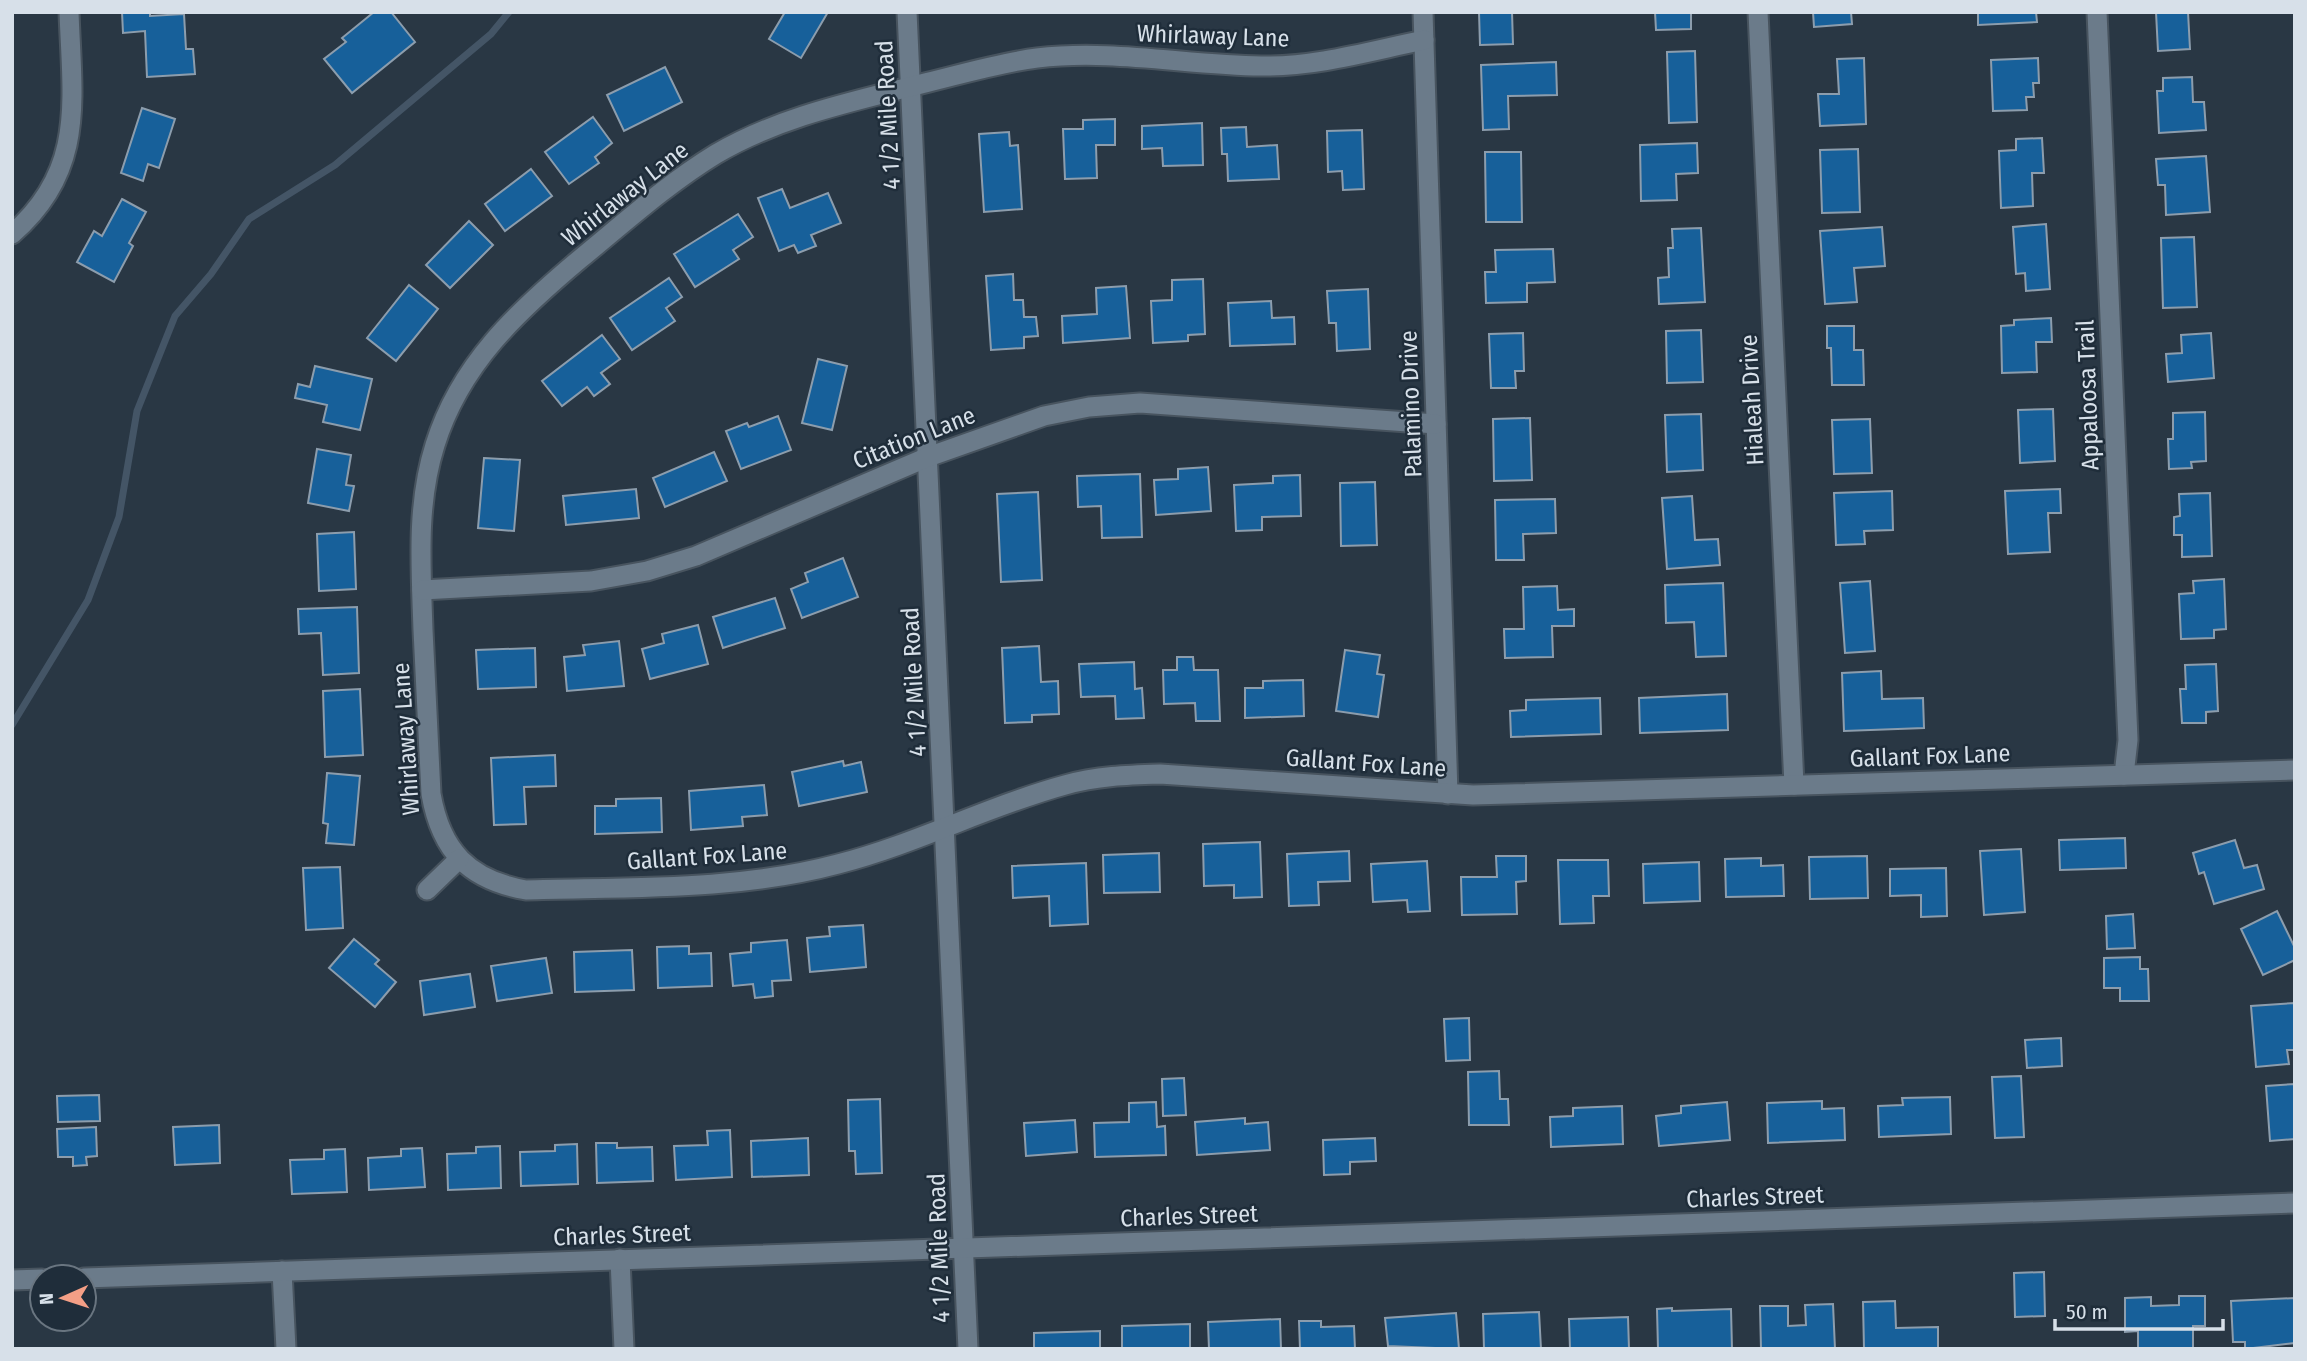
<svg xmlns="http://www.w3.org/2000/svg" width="2307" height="1361" font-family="'Fira Sans Condensed',sans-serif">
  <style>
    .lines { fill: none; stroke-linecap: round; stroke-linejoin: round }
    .stream { stroke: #456; stroke-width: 7 }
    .building { fill: #17609a; stroke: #8c9dad; stroke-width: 2 }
    .minor-casing { stroke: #48545f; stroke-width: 23 }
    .minor { stroke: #6b7b8a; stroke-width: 19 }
    .labels { text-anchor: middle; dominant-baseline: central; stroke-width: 5; stroke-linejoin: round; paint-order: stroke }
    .street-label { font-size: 24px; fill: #d7e0e9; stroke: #1f2d3a }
  </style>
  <rect width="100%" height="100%" fill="#293744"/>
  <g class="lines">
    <!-- stream -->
    <polyline class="stream" points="12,725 88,600 119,517 137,411 175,316 211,274 249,219 335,165 491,34 509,12"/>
  </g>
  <!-- building -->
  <g class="building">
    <polygon points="122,12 150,12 150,16 184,14 186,49 193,49 195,74 147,77 145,31 123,33"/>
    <polygon points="374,12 391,12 415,42 352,93 324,59 346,42 342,38"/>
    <polygon points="785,12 828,12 801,58 769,39"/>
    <polygon points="1479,12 1512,12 1513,44 1480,45"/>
    <polygon points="1655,12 1691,12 1691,29 1656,30"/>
    <polygon points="1813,12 1851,12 1852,24 1814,27"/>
    <polygon points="1978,12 2036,12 2037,22 1978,25"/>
    <polygon points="2156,12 2188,12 2190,49 2158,51"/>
    <polygon points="1695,51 1697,122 1669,123 1667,52"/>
    <polygon points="1864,58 1866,124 1820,126 1818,94 1839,94 1837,59"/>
    <polygon points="2038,58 2039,83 2033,83 2034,97 2026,97 2027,110 1993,111 1991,60"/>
    <polygon points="1556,62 1557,95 1508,96 1509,129 1483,130 1481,65"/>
    <polygon points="665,67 682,102 624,131 607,95"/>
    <polygon points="2192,77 2193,102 2204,102 2206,130 2159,133 2157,91 2163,91 2163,78"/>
    <polygon points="142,108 175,119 159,168 148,164 143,181 121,173"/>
    <polygon points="593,117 612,143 595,157 599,163 569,184 545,152"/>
    <polygon points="1115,119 1115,145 1096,145 1097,178 1065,179 1063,129 1083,129 1083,120"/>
    <polygon points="1202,123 1203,165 1163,166 1162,148 1142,149 1142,126"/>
    <polygon points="1246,127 1247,147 1277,145 1279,179 1228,181 1227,154 1222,154 1221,128"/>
    <polygon points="1362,130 1364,189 1343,190 1342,171 1328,172 1327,131"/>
    <polygon points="1009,132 1010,146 1018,145 1022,209 984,212 979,134"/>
    <polygon points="2042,138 2044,173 2032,173 2033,206 2001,208 1999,151 2016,150 2016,139"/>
    <polygon points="1697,143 1698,173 1676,174 1677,200 1641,201 1640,145"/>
    <polygon points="1858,149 1860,212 1822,213 1820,150"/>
    <polygon points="1485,152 1521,152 1522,222 1486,222"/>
    <polygon points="2206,156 2210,212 2166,215 2165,185 2158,185 2156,159"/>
    <polygon points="531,169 552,196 505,231 485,204"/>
    <polygon points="782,189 790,208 828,193 841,223 811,235 816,246 798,253 794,245 779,251 758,198"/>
    <polygon points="122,199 146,212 129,243 133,246 114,282 77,262 94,231 102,236"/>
    <polygon points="738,214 753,237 733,250 739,259 695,287 674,254"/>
    <polygon points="469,221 493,245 450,288 426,265"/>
    <polygon points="2046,224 2050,289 2026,291 2025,273 2016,274 2013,227"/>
    <polygon points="1882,227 1885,266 1854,268 1857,302 1825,304 1820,231"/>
    <polygon points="1701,228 1705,302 1659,304 1658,278 1669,277 1668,248 1673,248 1672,229"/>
    <polygon points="2194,237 2197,307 2163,308 2161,238"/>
    <polygon points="1553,249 1555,282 1527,283 1527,302 1486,303 1485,272 1496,272 1495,250"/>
    <polygon points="1013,274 1014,300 1023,300 1024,317 1036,317 1038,336 1024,337 1024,348 991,350 986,276"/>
    <polygon points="669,278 682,297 666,308 675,321 632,350 610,318"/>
    <polygon points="1203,279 1205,334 1188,335 1188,341 1153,343 1151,301 1172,300 1172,280"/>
    <polygon points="409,285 438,309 396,361 367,338"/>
    <polygon points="1126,286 1130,338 1063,343 1062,316 1097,314 1096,288"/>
    <polygon points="1368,289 1370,349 1337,351 1336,323 1329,323 1327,291"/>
    <polygon points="1271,301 1272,318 1294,317 1295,344 1230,346 1228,303"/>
    <polygon points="2051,318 2052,342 2036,342 2037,372 2002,373 2001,326 2014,325 2014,320"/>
    <polygon points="1827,326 1854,326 1854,350 1863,350 1864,385 1832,385 1831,348 1827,348"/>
    <polygon points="1701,330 1703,382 1667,383 1666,331"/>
    <polygon points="1523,333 1524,371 1515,371 1516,388 1491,388 1489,334"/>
    <polygon points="2211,333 2214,378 2168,382 2166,354 2182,353 2181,335"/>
    <polygon points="602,335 620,359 601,373 610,384 594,396 587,387 562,406 542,381"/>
    <polygon points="818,359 847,366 832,430 802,423"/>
    <polygon points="315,366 372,379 360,430 323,422 327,405 295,398 298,384 310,387"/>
    <polygon points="2053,409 2055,461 2020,463 2018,410"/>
    <polygon points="2205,412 2206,461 2191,462 2192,468 2169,469 2168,439 2173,439 2173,413"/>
    <polygon points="1701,414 1703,470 1667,472 1665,415"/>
    <polygon points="778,416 791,450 741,469 726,431 747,423 749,427"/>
    <polygon points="1530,418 1532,480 1494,481 1493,419"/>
    <polygon points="1870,419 1872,473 1834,474 1832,420"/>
    <polygon points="317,449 351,455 346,485 354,486 349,511 308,503"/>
    <polygon points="714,452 727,481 665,507 653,478"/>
    <polygon points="484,458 520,460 514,531 478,528"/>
    <polygon points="1208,467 1211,511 1156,515 1154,480 1178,479 1178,469"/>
    <polygon points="1140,474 1142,537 1102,538 1101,506 1078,507 1077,476"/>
    <polygon points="1300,475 1301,516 1262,517 1262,530 1236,531 1234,485 1273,483 1273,476"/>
    <polygon points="1375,482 1377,545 1341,546 1340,483"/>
    <polygon points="636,489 639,518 566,525 563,496"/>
    <polygon points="2060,489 2061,513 2048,513 2050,552 2008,554 2005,491"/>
    <polygon points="1892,491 1893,530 1864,531 1865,544 1836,545 1834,493"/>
    <polygon points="1038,492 1042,580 1001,582 997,494"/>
    <polygon points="2210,493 2212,556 2182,557 2182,535 2174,535 2174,517 2180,516 2179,494"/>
    <polygon points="1692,496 1695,540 1718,539 1720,565 1667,569 1662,498"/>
    <polygon points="1555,499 1556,533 1523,534 1524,560 1496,560 1495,500"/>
    <polygon points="354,532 356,589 319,591 317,534"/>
    <polygon points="843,558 858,597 802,618 791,589 808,582 805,573"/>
    <polygon points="2224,579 2226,629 2214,630 2214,638 2181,639 2179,594 2194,593 2193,581"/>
    <polygon points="1870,581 1875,651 1845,653 1840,583"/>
    <polygon points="1723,583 1726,656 1696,657 1694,622 1666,623 1665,585"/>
    <polygon points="1557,586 1558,610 1574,609 1574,626 1552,626 1553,657 1505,658 1504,629 1524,629 1523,587"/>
    <polygon points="775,598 785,628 723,648 713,617"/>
    <polygon points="357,607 359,673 323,675 321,633 299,634 298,609"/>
    <polygon points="698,625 708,664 650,679 642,649 664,643 662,634"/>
    <polygon points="619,641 624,686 567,691 564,657 585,655 583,645"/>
    <polygon points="1039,646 1041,682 1058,681 1059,714 1032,715 1032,722 1005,723 1002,648"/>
    <polygon points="535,648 536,687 478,689 476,650"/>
    <polygon points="1345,650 1380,655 1377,674 1384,675 1378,717 1336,711"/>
    <polygon points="1177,657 1193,657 1194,670 1218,670 1220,721 1196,721 1195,703 1164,704 1163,670 1177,670"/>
    <polygon points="1134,662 1135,689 1142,688 1144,718 1116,719 1115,696 1081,697 1079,664"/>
    <polygon points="2216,664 2218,711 2206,712 2206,723 2182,723 2180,689 2186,689 2185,665"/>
    <polygon points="1881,671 1882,699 1923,698 1924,728 1844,731 1842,673"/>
    <polygon points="1303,680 1304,716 1245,718 1245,688 1263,688 1263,681"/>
    <polygon points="360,689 363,755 325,757 323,691"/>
    <polygon points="1727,694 1728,730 1640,733 1639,698"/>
    <polygon points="1600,698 1601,734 1511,737 1510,711 1526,710 1526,700"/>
    <polygon points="555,755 556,786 524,787 526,824 494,825 491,758"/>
    <polygon points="843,761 844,766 861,762 867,792 799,806 792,772"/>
    <polygon points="327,773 360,776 354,845 326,843 328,824 323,823"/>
    <polygon points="764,785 767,815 742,817 743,826 691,830 689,791"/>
    <polygon points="661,798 662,832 595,834 595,806 616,806 616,799"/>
    <polygon points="2125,838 2126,868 2060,870 2059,840"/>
    <polygon points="2235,840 2244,868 2257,865 2264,889 2214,904 2204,872 2199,874 2193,853"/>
    <polygon points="1260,842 1262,897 1234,898 1234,885 1204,886 1203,844"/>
    <polygon points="2021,849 2025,912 1984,915 1980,851"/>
    <polygon points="1349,851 1350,881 1318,882 1319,905 1289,906 1287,854"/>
    <polygon points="1159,853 1160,892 1104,893 1103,855"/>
    <polygon points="1496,856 1526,856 1526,881 1516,882 1517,914 1462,915 1461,877 1497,877"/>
    <polygon points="1867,856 1868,898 1810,899 1809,857"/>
    <polygon points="1761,858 1761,866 1783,865 1784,896 1726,897 1725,859"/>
    <polygon points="1558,860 1608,860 1609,896 1593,896 1594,923 1560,924"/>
    <polygon points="1427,861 1430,911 1408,912 1407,900 1373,902 1371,864"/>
    <polygon points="1699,862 1700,901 1644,903 1643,864"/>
    <polygon points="1086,863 1088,924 1050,926 1049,896 1013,898 1012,866"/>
    <polygon points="340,867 343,928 306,930 303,868"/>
    <polygon points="1946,868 1947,916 1921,917 1921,895 1890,896 1890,869"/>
    <polygon points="2277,911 2295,948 2295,960 2263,975 2241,929"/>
    <polygon points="2133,914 2135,948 2107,949 2106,916"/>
    <polygon points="863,925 866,967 810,972 807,938 830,936 829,927"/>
    <polygon points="354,939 379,960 375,964 396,982 375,1007 329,968"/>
    <polygon points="787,940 791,980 772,981 773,996 755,998 753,984 733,986 730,954 751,952 751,943"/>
    <polygon points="689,946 689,954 711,953 712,986 658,988 657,947"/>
    <polygon points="632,950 634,990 575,992 574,952"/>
    <polygon points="2140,957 2140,969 2148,969 2149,1001 2120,1001 2120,988 2104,988 2104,958"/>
    <polygon points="546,958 552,993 497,1001 491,966"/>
    <polygon points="470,974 475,1007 424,1015 420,981"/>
    <polygon points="2295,1003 2295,1050 2287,1050 2289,1064 2256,1067 2251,1006"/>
    <polygon points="1469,1018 1470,1060 1446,1061 1444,1019"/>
    <polygon points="2061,1038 2062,1066 2027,1068 2025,1040"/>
    <polygon points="1499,1071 1500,1099 1508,1099 1509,1125 1469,1125 1468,1072"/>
    <polygon points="2021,1076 2024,1137 1995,1138 1992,1077"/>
    <polygon points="1184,1078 1186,1115 1163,1116 1162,1079"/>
    <polygon points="2295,1084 2295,1139 2270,1141 2266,1086"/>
    <polygon points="99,1095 100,1121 58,1122 57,1096"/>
    <polygon points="1950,1097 1951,1134 1879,1137 1878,1106 1903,1105 1902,1098"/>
    <polygon points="880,1099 882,1173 856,1174 855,1151 849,1151 848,1100"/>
    <polygon points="1822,1101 1822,1109 1844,1108 1845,1140 1768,1143 1767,1103"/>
    <polygon points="1156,1102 1157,1127 1165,1126 1166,1155 1095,1157 1094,1123 1129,1122 1129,1103"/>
    <polygon points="1727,1102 1730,1140 1659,1146 1656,1116 1681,1113 1681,1106"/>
    <polygon points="1622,1106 1623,1144 1551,1147 1550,1117 1573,1116 1573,1108"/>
    <polygon points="1245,1118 1245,1124 1268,1122 1270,1150 1197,1155 1195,1122"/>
    <polygon points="1075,1120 1077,1152 1026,1156 1024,1123"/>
    <polygon points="219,1125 220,1163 175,1165 173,1127"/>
    <polygon points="96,1127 97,1156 86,1157 87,1165 73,1166 73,1157 58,1157 57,1129"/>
    <polygon points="730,1130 732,1177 676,1180 674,1146 708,1145 707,1131"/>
    <polygon points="808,1138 809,1175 752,1177 751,1141"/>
    <polygon points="1375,1138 1376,1161 1350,1162 1350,1174 1324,1175 1323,1140"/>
    <polygon points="596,1143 617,1143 617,1148 652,1147 653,1181 597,1183"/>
    <polygon points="577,1144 578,1184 521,1186 520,1152 555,1151 555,1145"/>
    <polygon points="500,1146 501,1188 448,1190 447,1154 476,1153 476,1147"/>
    <polygon points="422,1148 425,1187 369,1190 368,1158 401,1156 401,1149"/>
    <polygon points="345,1149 347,1192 292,1194 290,1160 324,1159 324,1150"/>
    <polygon points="2044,1272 2045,1316 2015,1317 2014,1273"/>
    <polygon points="2179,1296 2205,1296 2205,1326 2193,1326 2193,1349 2138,1349 2138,1331 2125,1332 2125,1298 2151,1297 2151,1306 2179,1305"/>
    <polygon points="2295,1298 2295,1343 2245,1349 2245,1342 2233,1342 2231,1301"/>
    <polygon points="1895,1301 1896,1328 1938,1327 1938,1349 1864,1349 1863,1302"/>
    <polygon points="1833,1304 1835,1349 1761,1349 1760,1306 1788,1306 1788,1326 1806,1325 1805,1305"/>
    <polygon points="1672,1308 1672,1311 1731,1309 1732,1349 1658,1349 1657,1309"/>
    <polygon points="1539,1312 1541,1349 1484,1349 1483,1314"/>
    <polygon points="1456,1313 1459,1349 1388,1346 1385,1318"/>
    <polygon points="1628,1317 1629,1349 1570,1349 1569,1319"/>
    <polygon points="1280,1319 1281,1349 1209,1349 1208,1322"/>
    <polygon points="1299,1321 1321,1321 1321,1327 1354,1326 1355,1349 1300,1349"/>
    <polygon points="1190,1324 1190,1349 1122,1349 1122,1326"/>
    <polygon points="1100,1331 1100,1349 1034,1349 1034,1333"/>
  </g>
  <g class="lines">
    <defs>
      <g id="minor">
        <polyline points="907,12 968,1349"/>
        <polyline points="1423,12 1448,794"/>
        <polyline points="1758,12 1794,785"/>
        <polyline points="2097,12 2128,740 2124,775"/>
        <path d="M1424,40c-54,11 -108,27 -163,26 -74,-1 -150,-17 -224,-8 -39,5 -78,17 -116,26 -70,18 -142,33 -205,70 -49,30 -92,69 -136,105 -62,52 -120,105 -145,186 -19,60 -14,122 -12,185 3,55 5,110 8,164 10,57 38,86 95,96 104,-3 211,1 312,-26 78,-20 150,-58 227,-79 31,-9 63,-10 95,-11l313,21 822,-25"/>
        <path d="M12,234c74,-64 60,-134 57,-222"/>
        <polyline points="422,590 591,581 647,571 696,556 928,457 1044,416 1089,407 1140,403 1436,424"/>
        <polyline points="427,890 459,859"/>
        <polyline points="620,1259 624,1349"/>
        <polyline points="282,1271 286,1349"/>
        <polyline points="84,1278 2295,1203"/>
        <polyline points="12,1280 42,1279"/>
      </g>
    </defs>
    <!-- minor casing -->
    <use href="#minor" class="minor-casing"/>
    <!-- minor -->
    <use href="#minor" class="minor"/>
  </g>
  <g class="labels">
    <!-- street labels -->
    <g class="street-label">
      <text transform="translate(1213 36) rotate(2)">Whirlaway Lane</text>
      <text transform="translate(888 115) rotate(-93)">4 1/2 Mile Road</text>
      <text transform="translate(625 194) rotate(-38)">Whirlaway Lane</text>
      <text transform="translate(2088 395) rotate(-92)">Appaloosa Trail</text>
      <text transform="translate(1752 400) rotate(-93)">Hialeah Drive</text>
      <text transform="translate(1411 404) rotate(-92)">Palamino Drive</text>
      <text transform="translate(914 438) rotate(-22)">Citation Lane</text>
      <text transform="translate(914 682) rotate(-93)">4 1/2 Mile Road</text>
      <text transform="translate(406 739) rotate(-94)">Whirlaway Lane</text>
      <text transform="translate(1930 756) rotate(-2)">Gallant Fox Lane</text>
      <text transform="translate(1366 763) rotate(4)">Gallant Fox Lane</text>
      <text transform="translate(707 856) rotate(-4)">Gallant Fox Lane</text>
      <text transform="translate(1755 1197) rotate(-2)">Charles Street</text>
      <text transform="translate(1189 1216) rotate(-2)">Charles Street</text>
      <text transform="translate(622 1235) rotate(-2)">Charles Street</text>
      <text transform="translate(939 1248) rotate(-92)">4 1/2 Mile Road</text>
    </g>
  </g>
  <!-- border -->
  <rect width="2307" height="1361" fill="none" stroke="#d7e0e9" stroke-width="28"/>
  <!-- north arrow -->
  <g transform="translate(63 1298) rotate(267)"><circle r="33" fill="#1f2d3a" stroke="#697580" stroke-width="2"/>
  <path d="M0-5L12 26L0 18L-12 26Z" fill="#f49f86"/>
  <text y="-10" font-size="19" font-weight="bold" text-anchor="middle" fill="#d7e0e9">N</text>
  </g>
  <!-- scale -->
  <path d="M2055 1319v10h168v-10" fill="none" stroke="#d7e0e9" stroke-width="3.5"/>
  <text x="2066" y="1319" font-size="21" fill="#d7e0e9" stroke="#1f2d3a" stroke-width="5" paint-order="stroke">50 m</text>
</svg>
